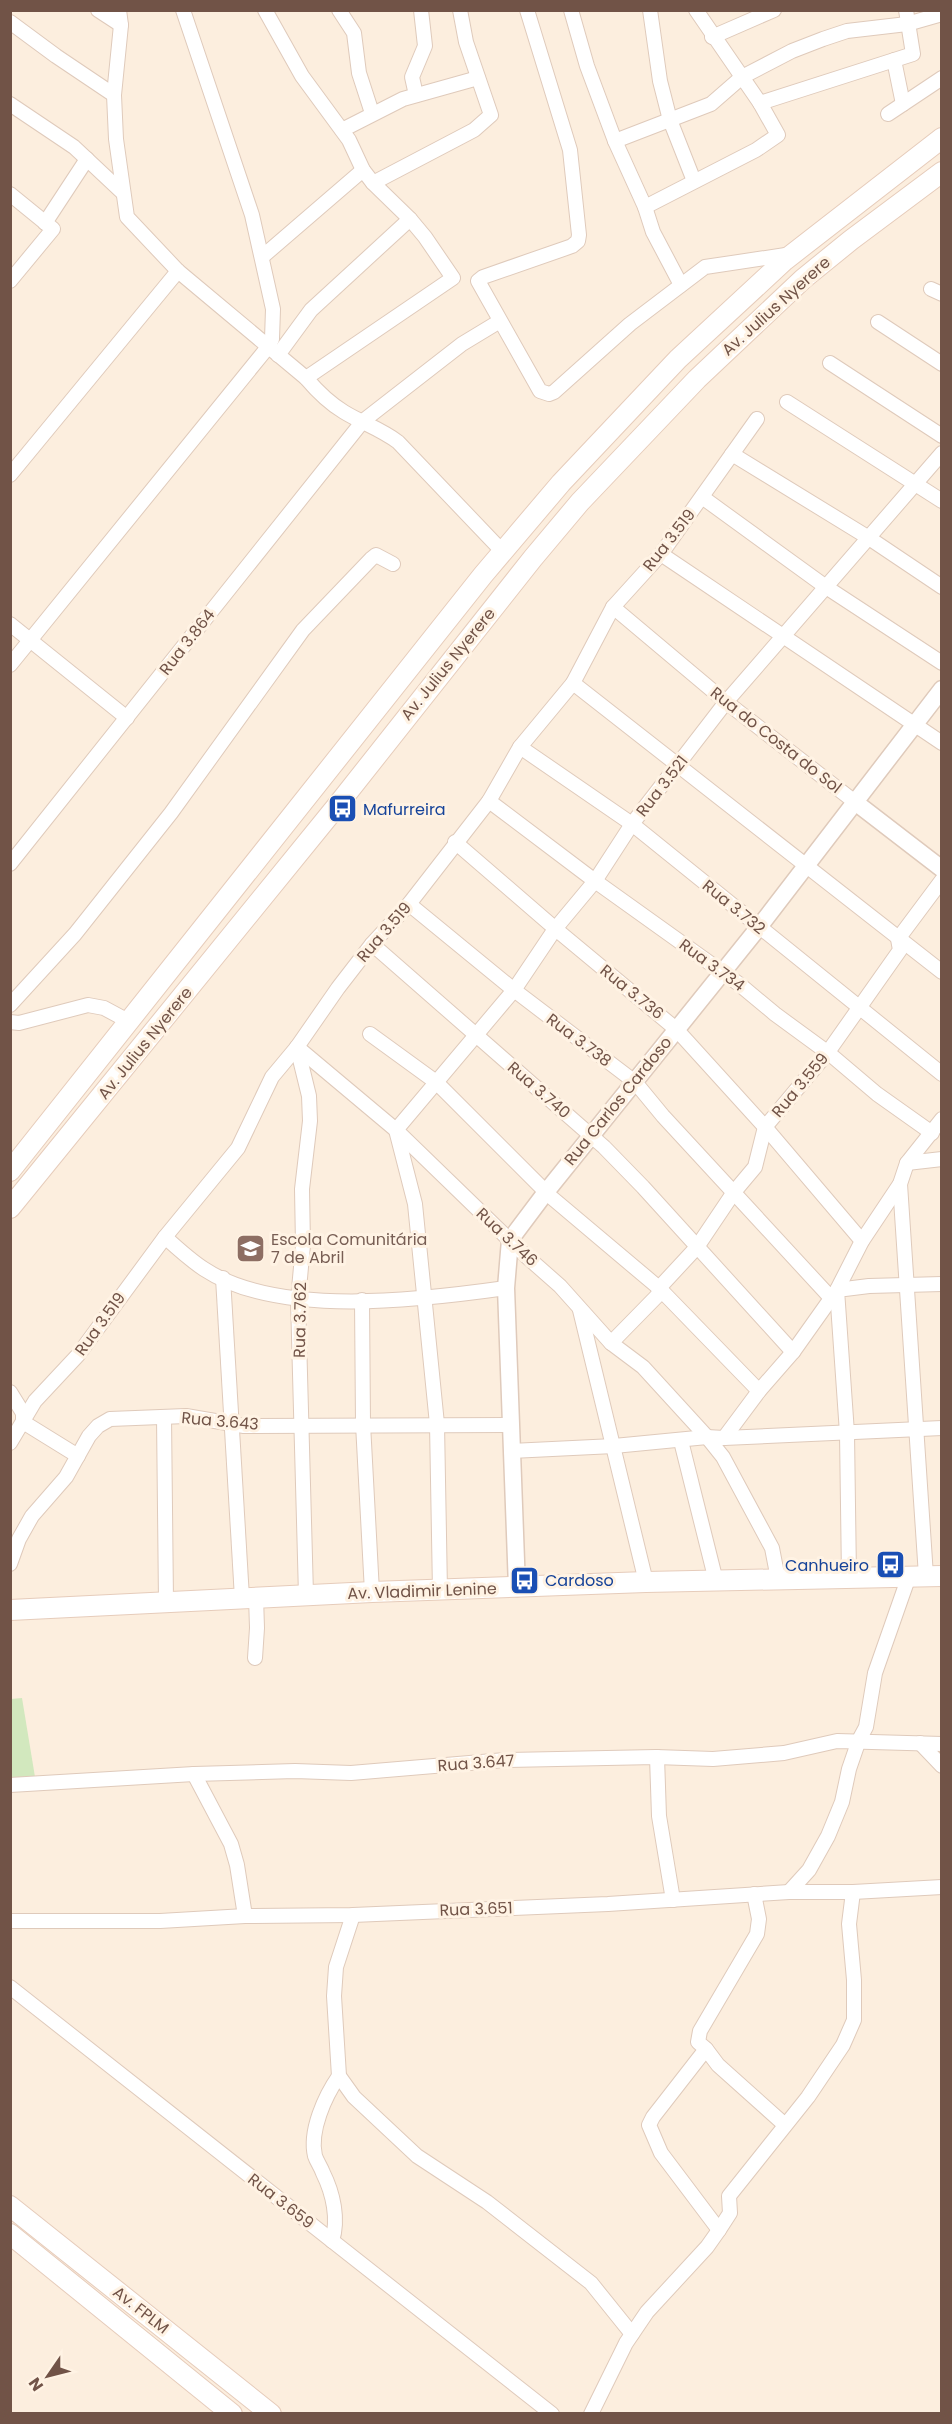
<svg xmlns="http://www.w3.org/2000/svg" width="952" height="2424" font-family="Poppins,sans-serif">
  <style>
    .grass { fill: #d2e8be }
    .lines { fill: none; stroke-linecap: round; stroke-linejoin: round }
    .minor-casing { stroke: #dfcabb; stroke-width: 16 }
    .tertiary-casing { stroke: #dfcabb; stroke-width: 19 }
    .secondary-casing { stroke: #e6ccbb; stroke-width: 22 }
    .minor { stroke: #fff; stroke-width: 14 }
    .tertiary { stroke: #fff; stroke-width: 16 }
    .secondary { stroke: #fff; stroke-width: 20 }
    .labels { text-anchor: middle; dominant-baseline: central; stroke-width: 6; stroke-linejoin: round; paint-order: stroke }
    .street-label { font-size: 16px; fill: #715347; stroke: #fff3e4 }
    .transit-label { font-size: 16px; fill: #164399; stroke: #fff3e4; text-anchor: start }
    .education-label { font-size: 16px; fill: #785e54; stroke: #fff3e4; text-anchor: start }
  </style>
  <rect width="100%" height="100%" fill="#fceede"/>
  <!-- grass -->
  <polygon class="grass" points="22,1698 35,1777 11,1779 11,1699"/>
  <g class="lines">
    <defs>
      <g id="minor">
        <polyline points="98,10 121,25"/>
        <path d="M119,10l2,15 -7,70 2,44 11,78 51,54 128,107c11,13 23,25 38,34 18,11 37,17 54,30l104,109"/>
        <polyline points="265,10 302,76 349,140 363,170 373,183 410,219 425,237 453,278 306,378"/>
        <polyline points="339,10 354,33 359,73 372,113"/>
        <polyline points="527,10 570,150 579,235 578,241 572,246 483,277 478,281 540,391 549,394 554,392 630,324 705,267 792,254"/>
        <polyline points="571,10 587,66 615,141 645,207 653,232 681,285"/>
        <polyline points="650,10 660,81 670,120 694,181"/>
        <polyline points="10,22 56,56 114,95"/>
        <polyline points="712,37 774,10"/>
        <polyline points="894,60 903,104"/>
        <polyline points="416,95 412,77 425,46 421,10"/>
        <polyline points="760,103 913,54 906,10"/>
        <polyline points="10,104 74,147 123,193"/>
        <polyline points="888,114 942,78"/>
        <polyline points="342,130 403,99 478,78"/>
        <polyline points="615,141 711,104 742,77 792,51 823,39 847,31 907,24 942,14"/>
        <polyline points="373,183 474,130 491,115 466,42 460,10"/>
        <polyline points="10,194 53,229 10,281"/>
        <polyline points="645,207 756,150 778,135 760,103 696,10"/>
        <polyline points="45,223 87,159"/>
        <polyline points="262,257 363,170"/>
        <polyline points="931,289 942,294"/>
        <polyline points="878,322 942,364"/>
        <polyline points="278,355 311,310 410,219"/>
        <polyline points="830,363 942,436"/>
        <polyline points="787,402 942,501"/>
        <polyline points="732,454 869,538 942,587"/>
        <polyline points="10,475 178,271"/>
        <polyline points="702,497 826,587 942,663"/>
        <polyline points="661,554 942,743"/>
        <polyline points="613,607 726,702 855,802"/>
        <polyline points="10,624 127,718"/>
        <polyline points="10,665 268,347 272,339 273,309 252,215 183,10"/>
        <polyline points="573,683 942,972"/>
        <polyline points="520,747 632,824 942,1074"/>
        <polyline points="489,801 595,881 739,984 775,1014 831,1055 877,1094 932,1133"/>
        <polyline points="455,842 558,931 676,1029 765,1127 862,1241"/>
        <polyline points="10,864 363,421 462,344 500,321"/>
        <polyline points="409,904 514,990 635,1082 663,1116 831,1298"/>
        <polyline points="372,944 604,1147 643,1187 793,1352"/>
        <polyline points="10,1005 75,934 171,813 303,630 371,559 376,555 393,564"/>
        <polyline points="10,1022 19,1023 88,1005 104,1008 130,1022"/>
        <polyline points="370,1034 436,1082 551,1197 659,1288 759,1391"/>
        <polyline points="297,1047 396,1130 526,1256 560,1286 611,1343 643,1367 707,1437 723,1457 772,1548 778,1579"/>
        <polyline points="297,1047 309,1096 310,1121 302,1189 303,1245 298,1300 306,1595"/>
        <polyline points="907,1163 942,1159"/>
        <polyline points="900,1184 926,1576"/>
        <path d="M165,1237c12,11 25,23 39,32 74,49 217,31 302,19"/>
        <polyline points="223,1278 242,1598"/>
        <polyline points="362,1300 363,1424 372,1592"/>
        <polyline points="580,1310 646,1582"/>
        <polyline points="611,1343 658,1295 659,1288 697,1247 734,1192 755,1167 765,1127 828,1052 900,950 898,939 942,880"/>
        <polyline points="10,1392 23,1413 23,1422 78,1456"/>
        <polyline points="164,1417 166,1601"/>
        <polyline points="724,1438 759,1391 793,1352 837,1290 862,1241 900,1184 907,1163 942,1119"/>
        <polyline points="681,1441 716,1581"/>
        <polyline points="10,1443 35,1401 78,1355 165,1237 238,1148 272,1077 297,1047 338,988 372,944 409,904 489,801 520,747 573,683 613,607 661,554 757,419"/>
        <polyline points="511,1451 614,1446 707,1437 724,1438 942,1428"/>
        <polyline points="10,1564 19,1539 32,1516 66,1477 89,1436 98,1426 110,1419 186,1416 244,1426 509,1425"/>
        <polyline points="849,1577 847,1433 837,1290 869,1286 942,1284"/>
        <polyline points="440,1591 437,1424 415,1204 396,1130 514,990 555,929 595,881 632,824 726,702 942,453"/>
        <polyline points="255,1658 257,1628 256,1597"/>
        <polyline points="920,1743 942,1766"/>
        <polyline points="657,1757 659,1816 673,1900"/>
        <polyline points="194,1774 231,1844 237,1865 245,1916"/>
        <polyline points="10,1785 194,1774 295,1771 351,1773 505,1760 656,1757 713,1759 784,1753 837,1741 942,1744"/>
        <polyline points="789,1892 809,1870 828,1836 842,1802 849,1769 859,1740 866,1727 875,1673 909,1576"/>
        <polyline points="353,1915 336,1967 334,1996 339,2076 354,2097 417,2156 487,2202 591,2283 632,2334"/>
        <polyline points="10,1921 160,1921 245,1916 353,1915 608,1904 789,1892 853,1892 942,1887"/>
        <polyline points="10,1987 552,2414"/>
        <polyline points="706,2049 718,2065 785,2125"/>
        <polyline points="719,2230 661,2153 649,2125 653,2117 706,2049 698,2042 700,2031 757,1934 759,1919 754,1894"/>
        <path d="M332,2241c7,-22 1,-48 -9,-68 -2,-6 -6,-11 -8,-17 -6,-25 10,-60 24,-80"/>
        <polyline points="591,2414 626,2343 647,2312 707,2247 719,2230 730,2213 729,2196 808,2097 843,2045 854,2020 854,1980 849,1924 853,1892"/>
      </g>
      <g id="tertiary">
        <polyline points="855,802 942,869"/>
        <polyline points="517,1588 506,1288 510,1240 546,1192 759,927 942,689"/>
      </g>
      <g id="secondary">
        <polyline points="10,1171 483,575 561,483 678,359 785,260 942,138"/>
        <polyline points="10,1208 336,807 533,558 580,502 697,379 803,279 851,240 942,172"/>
        <polyline points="10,1610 372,1592 646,1582 942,1576"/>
        <polyline points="10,2206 271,2414"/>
        <polyline points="10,2234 232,2414"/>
      </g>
    </defs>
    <!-- minor casing -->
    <use href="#minor" class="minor-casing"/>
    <!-- tertiary casing -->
    <use href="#tertiary" class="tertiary-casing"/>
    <!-- secondary casing -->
    <use href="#secondary" class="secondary-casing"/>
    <!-- minor -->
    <use href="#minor" class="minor"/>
    <!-- tertiary -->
    <use href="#tertiary" class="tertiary"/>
    <!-- secondary -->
    <use href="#secondary" class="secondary"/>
  </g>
  <!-- icons -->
  <defs>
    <symbol id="bus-square" viewBox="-11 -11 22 22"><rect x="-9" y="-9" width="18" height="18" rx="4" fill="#1a4fb4" stroke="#fff3e4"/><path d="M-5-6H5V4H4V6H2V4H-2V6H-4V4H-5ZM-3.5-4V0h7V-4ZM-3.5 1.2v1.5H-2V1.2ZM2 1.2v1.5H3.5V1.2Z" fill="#fff"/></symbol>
    <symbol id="school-square" viewBox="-11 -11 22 22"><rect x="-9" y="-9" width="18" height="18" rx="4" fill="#8d6e63" stroke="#fff3e4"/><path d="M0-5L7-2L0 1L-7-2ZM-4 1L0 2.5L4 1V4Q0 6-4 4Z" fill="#fff"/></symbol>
  </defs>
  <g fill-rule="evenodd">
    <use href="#bus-square" x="326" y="792" width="33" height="33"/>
    <use href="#school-square" x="234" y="1232" width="33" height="33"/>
    <use href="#bus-square" x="874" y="1548" width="33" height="33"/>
    <use href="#bus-square" x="508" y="1564" width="33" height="33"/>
  </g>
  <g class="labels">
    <!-- street labels -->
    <g class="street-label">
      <text transform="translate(776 306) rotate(-42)">Av. Julius Nyerere</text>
      <text transform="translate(669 540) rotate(-52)">Rua 3.519</text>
      <text transform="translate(187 642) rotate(-52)">Rua 3.864</text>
      <text transform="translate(448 664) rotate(-51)">Av. Julius Nyerere</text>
      <text transform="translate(776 740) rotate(38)">Rua do Costa do Sol</text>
      <text transform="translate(662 786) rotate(-52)">Rua 3.521</text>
      <text transform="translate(734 907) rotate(39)">Rua 3.732</text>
      <text transform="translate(384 932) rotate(-49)">Rua 3.519</text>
      <text transform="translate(712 965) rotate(36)">Rua 3.734</text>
      <text transform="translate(632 992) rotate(39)">Rua 3.736</text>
      <text transform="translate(579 1040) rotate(37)">Rua 3.738</text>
      <text transform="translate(145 1043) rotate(-51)">Av. Julius Nyerere</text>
      <text transform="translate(800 1085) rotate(-50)">Rua 3.559</text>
      <text transform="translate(539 1090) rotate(41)">Rua 3.740</text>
      <text transform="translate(618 1101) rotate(-51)">Rua Carlos Cardoso</text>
      <text transform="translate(507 1237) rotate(43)">Rua 3.746</text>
      <text transform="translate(300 1320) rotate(-89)">Rua 3.762</text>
      <text transform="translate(100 1324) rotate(-54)">Rua 3.519</text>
      <text transform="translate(220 1421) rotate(5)">Rua 3.643</text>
      <text transform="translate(422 1591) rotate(-2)">Av. Vladimir Lenine</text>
      <text transform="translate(476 1763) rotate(-4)">Rua 3.647</text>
      <text transform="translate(476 1909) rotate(-2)">Rua 3.651</text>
      <text transform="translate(281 2201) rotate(38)">Rua 3.659</text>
      <text transform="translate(141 2310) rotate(38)">Av. FPLM</text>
    </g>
    <!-- transit labels -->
    <g class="transit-label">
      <text x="363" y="809">Mafurreira</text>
      <text x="869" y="1565" text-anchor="end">Canhueiro</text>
      <text x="545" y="1580">Cardoso</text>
    </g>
    <!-- education labels -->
    <g class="education-label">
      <text x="271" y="1239">Escola Comunitária<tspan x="271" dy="18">7 de Abril</tspan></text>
    </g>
  </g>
  <!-- border -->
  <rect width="952" height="2424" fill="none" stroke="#715347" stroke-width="24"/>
  <!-- north arrow -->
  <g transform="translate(48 2376) rotate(235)" stroke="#fff3e4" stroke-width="4.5" paint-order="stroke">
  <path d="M0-4.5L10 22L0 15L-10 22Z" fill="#715347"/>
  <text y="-9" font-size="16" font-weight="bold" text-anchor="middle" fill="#715347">N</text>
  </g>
</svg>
